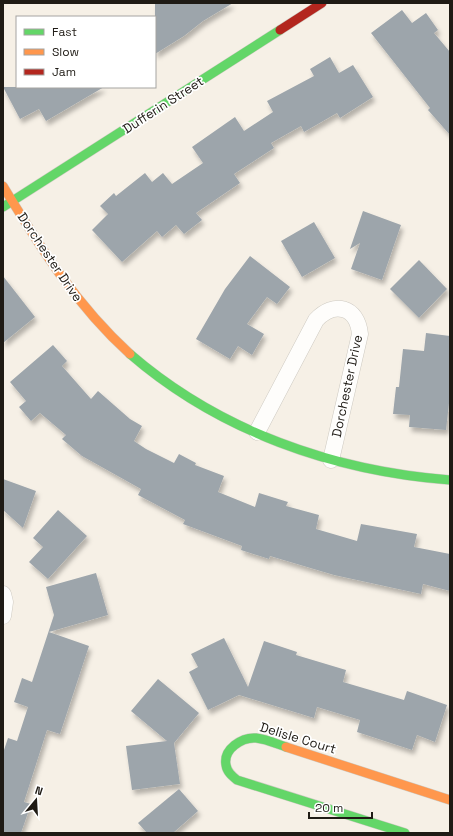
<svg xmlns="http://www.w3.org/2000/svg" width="453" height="836" font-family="'Space Grotesk',sans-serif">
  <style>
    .building { fill: #9da5ab; filter: url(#shadow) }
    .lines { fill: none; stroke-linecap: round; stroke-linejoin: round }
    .street-casing { stroke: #cecac2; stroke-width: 17 }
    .fast-casing { stroke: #cecac2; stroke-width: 10 }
    .slow-casing { stroke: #cecac2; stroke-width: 10 }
    .jam-casing { stroke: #cecac2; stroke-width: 10 }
    .street { stroke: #fefdfb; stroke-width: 16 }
    .fast { stroke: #63d668; stroke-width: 9 }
    .slow { stroke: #ff974d; stroke-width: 9 }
    .jam { stroke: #b3261e; stroke-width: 9 }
    .labels { text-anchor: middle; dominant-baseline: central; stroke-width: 3.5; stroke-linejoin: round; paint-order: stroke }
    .street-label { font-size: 13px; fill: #1f1b15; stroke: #fff }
  </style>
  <defs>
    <filter id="shadow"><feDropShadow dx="2.5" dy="4.5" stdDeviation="2" flood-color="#0004"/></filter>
  </defs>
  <rect width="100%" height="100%" fill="#f6f0e6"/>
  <!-- building -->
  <g class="building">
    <polygon points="155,3 233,3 203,21 184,36 155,54"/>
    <polygon points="402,10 412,23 426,13 438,30 434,33 450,52 450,135 428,110 430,108 371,33"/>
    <polygon points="330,57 339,73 353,65 373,97 340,118 337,113 304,132 301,126 271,143 274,148 234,174 240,183 196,213 202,220 184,234 176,225 162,237 157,231 122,262 92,230 108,214 100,206 114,193 116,196 145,173 152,182 163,173 172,184 203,163 192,147 235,117 244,131 273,112 267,101 314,76 310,69"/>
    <polygon points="3,87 104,87 46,121 39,109 20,119"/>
    <polygon points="363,211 401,225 382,280 351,269 360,243 350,249"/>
    <polygon points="314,222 335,258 302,277 281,241"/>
    <polygon points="250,256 290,287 277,304 267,297 247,324 264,334 252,355 238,346 230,359 196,339 225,289"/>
    <polygon points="419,260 447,289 419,318 390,289"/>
    <polygon points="3,276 35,317 3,343"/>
    <polygon points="426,333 450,336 450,394 446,430 409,427 410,415 393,414 396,387 399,387 403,349 424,351"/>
    <polygon points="53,345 67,361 62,366 91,399 98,391 130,419 142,426 134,441 146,449 174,463 179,454 196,463 195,465 224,476 218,492 255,507 259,493 288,502 286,506 319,515 316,529 357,541 361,524 417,534 414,547 450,554 450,591 423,584 421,594 334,575 270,556 269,559 241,550 242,546 183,524 185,520 138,495 141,489 82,456 62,439 66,435 40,413 31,421 19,407 26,401 10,382"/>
    <polygon points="3,479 36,491 23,528 3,510"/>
    <polygon points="58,510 87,536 48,579 29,562 43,547 33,538"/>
    <polygon points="96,573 108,615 49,632 89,646 60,734 47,730 24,802 31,804 21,833 3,833 3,753 8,738 17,741 28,707 14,702 22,678 32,682 54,615 46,587"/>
    <polygon points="224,638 248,687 264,641 297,652 296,655 346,670 343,682 404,700 407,691 447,705 435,742 417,735 412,750 357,732 360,720 317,707 314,718 239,695 208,710 189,672 198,667 191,654"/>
    <polygon points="158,679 199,713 174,743 180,784 132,790 126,746 167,741 131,711"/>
    <polygon points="179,789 198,811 173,833 147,833 138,823"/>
  </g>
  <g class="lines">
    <defs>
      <g id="street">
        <path d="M257,432l59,-112c18,-19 41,-14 44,14l-29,126"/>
        <polyline points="3,594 5,602 3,616"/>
      </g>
      <g id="fast">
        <polyline points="3,207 280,30"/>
        <path d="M130,354c89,77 203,117 320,126"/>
        <path d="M286,747c-9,-3 -20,-8 -30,-9 -14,-1 -33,11 -30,27 1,7 6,11 11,15l168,53"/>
      </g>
      <g id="slow">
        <path d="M3,186c37,61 73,119 127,168"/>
        <polyline points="286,747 450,800"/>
      </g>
      <polyline id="jam" points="280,30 322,3"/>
    </defs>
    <!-- street casing -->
    <use href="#street" class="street-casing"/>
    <!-- fast casing -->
    <use href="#fast" class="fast-casing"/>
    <!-- slow casing -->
    <use href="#slow" class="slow-casing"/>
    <!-- jam casing -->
    <use href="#jam" class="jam-casing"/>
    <!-- street -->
    <use href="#street" class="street"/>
    <!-- fast -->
    <use href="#fast" class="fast"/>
    <!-- slow -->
    <use href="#slow" class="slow"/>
    <!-- jam -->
    <use href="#jam" class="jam"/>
  </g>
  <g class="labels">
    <!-- street labels -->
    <g class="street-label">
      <text transform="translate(163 105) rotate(-33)">Dufferin Street</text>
      <text transform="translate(50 257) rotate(56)">Dorchester Drive</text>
      <text transform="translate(347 386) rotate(-78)">Dorchester Drive</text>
      <text transform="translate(298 738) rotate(17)">Delisle Court</text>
    </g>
  </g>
  <!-- border -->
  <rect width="453" height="836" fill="none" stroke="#1f1b15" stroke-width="8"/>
  <!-- legend -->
  <rect x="16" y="16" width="140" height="72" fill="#ffffff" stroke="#a5a4a1"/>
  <rect x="24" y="29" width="20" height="6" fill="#63d668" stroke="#a5a4a1"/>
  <text x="52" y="36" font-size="12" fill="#1f1b15">Fast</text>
  <rect x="24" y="49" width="20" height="6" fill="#ff974d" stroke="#a5a4a1"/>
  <text x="52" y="56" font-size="12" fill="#1f1b15">Slow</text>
  <rect x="24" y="69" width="20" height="6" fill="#b3261e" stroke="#a5a4a1"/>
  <text x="52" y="76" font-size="12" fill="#1f1b15">Jam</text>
  <!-- north arrow -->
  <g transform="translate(36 800) rotate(18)" stroke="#ffffff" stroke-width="3" paint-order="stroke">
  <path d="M0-3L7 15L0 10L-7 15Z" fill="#1f1b15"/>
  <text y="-6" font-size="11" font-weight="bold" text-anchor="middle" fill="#1f1b15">N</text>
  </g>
  <!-- scale -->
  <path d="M309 812v6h63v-6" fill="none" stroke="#1f1b15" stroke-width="2"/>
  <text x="315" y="812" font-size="12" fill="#1f1b15" stroke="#ffffff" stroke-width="3" paint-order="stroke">20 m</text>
</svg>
